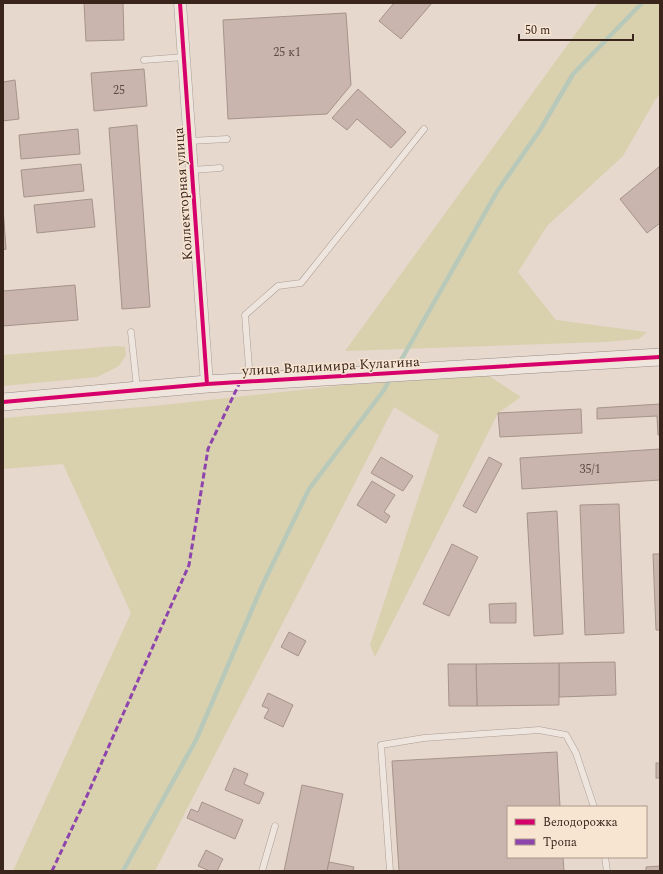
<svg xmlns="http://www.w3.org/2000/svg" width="663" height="874" font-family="Spectral,serif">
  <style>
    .green { fill: #d9d0ae }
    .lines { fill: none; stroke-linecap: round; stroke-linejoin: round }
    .stream { stroke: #b8c9ba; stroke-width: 4.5 }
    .building { fill: #c9b5ad; stroke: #a6938b }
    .lane-casing { stroke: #ab9e96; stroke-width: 7 }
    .street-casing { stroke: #ab9e96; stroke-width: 13 }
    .secondary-casing { stroke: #9a8d85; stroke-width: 18 }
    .lane { stroke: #ede5de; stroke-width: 6 }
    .street { stroke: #ede5de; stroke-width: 12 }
    .secondary { stroke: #ede5de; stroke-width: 17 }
    .quiet { stroke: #8e44ad; stroke-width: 3; stroke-dasharray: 6 3; stroke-linecap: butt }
    .cycleway-casing { stroke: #f7e4d1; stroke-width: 6 }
    .cycleway { stroke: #d6006c; stroke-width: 4 }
    .labels { text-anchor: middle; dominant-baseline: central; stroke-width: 3; stroke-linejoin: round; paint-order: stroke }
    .number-label { font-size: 12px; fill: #5e4941 }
    .street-label { font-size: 14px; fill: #3a251d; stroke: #f7e4d1 }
  </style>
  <rect width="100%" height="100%" fill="#e6d8cc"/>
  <!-- green -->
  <g class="green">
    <polygon points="598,3 660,3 660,94 655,100 623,156 547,226 518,272 556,320 647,332 639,339 604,342 345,351"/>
    <polygon points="117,346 125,347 126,355 119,366 97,377 3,386 3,355"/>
    <polygon points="489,376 521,397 498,413 375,657 370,645 439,435 394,407 155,871 13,871 131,613 63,464 3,469 3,418 154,406 346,385"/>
  </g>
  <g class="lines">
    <!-- stream -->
    <g class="stream">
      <polyline points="396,369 498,190 540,130 573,74 642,3"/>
      <polyline points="123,871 196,740 262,586 309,489 384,390 391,377"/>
    </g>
  </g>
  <!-- building -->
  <g class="building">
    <polygon points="84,3 123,3 124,40 86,41"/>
    <polygon points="394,3 432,3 401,39 379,21"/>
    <polygon points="346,13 351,85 327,114 228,119 223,20"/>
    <polygon points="144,69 147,106 94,111 91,73"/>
    <polygon points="15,80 19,119 3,121 3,82"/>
    <polygon points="358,89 406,132 391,148 357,119 347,130 332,118"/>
    <polygon points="137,125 150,307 122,309 109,128"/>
    <polygon points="78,129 80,154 21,159 19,135"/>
    <polygon points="81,164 84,191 24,197 21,170"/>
    <polygon points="660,166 660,223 647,233 620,199"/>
    <polygon points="92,199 95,227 37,233 34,205"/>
    <polygon points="3,208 6,249 3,250"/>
    <polygon points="75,285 78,320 3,326 3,291"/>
    <polygon points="660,404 660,435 658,435 657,416 597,419 597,408"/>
    <polygon points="581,409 582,433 500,437 498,413"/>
    <polygon points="660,449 660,480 522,489 520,458"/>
    <polygon points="381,457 413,476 403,491 371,473"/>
    <polygon points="489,457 502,464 476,513 463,506"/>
    <polygon points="372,481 395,495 384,512 390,516 386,523 357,505"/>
    <polygon points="619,504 624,633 585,635 580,505"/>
    <polygon points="557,511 563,634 534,636 527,513"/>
    <polygon points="452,544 478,557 449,616 423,604"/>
    <polygon points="653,554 660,554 660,630 656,630"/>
    <polygon points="516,603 516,623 490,623 489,604"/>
    <polygon points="289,632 306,641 298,656 281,647"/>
    <polygon points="615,662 616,695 559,697 559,663"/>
    <polygon points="559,663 559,705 477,706 476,664"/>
    <polygon points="448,664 476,664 477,706 449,706"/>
    <polygon points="268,693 293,705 283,727 264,718 269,709 262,706"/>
    <polygon points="557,752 560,807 508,807 508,857 563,857 564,871 399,871 392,761"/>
    <rect x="656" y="763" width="4" height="15"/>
    <polygon points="234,768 248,774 244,784 264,793 259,804 225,790"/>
    <polygon points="302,785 343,794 327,871 284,871"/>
    <polygon points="202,802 243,820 235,839 187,818 191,809 198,812"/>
    <polygon points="206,850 223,859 217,871 210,871 198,866"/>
    <polygon points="329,862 354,867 353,871 327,871"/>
    <polygon points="660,866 660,871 646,871 646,867"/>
  </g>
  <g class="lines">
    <defs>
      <g id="lane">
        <polyline points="144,60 184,57"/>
        <polyline points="190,141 227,139"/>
        <polyline points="192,170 220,168"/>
        <polyline points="131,332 137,388"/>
        <polyline points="250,381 245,315 278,286 301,283 424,129"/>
        <polyline points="605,857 607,871"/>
        <polyline points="262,871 275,826"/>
        <polyline points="390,871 381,745 424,738 539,730 566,735 576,753 594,807"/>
      </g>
      <polyline id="street" points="180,3 207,384"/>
      <polyline id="secondary" points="3,402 207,384 660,357"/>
    </defs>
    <!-- lane casing -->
    <use href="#lane" class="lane-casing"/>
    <!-- street casing -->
    <use href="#street" class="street-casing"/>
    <!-- secondary casing -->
    <use href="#secondary" class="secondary-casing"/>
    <!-- lane -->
    <use href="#lane" class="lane"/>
    <!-- street -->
    <use href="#street" class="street"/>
    <!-- secondary -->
    <use href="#secondary" class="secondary"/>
    <!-- quiet -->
    <polyline class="quiet" points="52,871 82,807 189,565 208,449 240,382"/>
    <defs>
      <g id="cycleway">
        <polyline points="180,3 207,384"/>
        <polyline points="3,402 207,384 660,357"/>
      </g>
    </defs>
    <!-- cycleway casing -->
    <use href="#cycleway" class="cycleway-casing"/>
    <!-- cycleway -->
    <use href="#cycleway" class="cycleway"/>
  </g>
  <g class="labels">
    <!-- number labels -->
    <g class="number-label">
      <text x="287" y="52">25 к1</text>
      <text x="119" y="90">25</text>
      <text x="590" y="469">35/1</text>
    </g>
    <!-- street labels -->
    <g class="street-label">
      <text transform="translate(183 194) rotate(-94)">Коллекторная улица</text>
      <text transform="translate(331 366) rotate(-3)">улица Владимира Кулагина</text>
    </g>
  </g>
  <!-- border -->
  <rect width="663" height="874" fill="none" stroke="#3a251d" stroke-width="8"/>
  <!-- legend -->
  <rect x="507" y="806" width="140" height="52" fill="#f7e4d1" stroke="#ab9889"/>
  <rect x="515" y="819" width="20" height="6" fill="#d6006c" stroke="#ab9889"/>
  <text x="543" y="826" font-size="12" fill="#3a251d">Велодорожка</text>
  <rect x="515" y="839" width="20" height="6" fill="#8e44ad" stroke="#ab9889"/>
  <text x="543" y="846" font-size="12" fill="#3a251d">Тропа</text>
  <!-- scale -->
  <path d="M519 34v6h114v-6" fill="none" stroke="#3a251d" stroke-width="2"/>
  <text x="525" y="34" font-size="12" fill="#3a251d" stroke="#f7e4d1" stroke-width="3" paint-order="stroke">50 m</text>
</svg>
